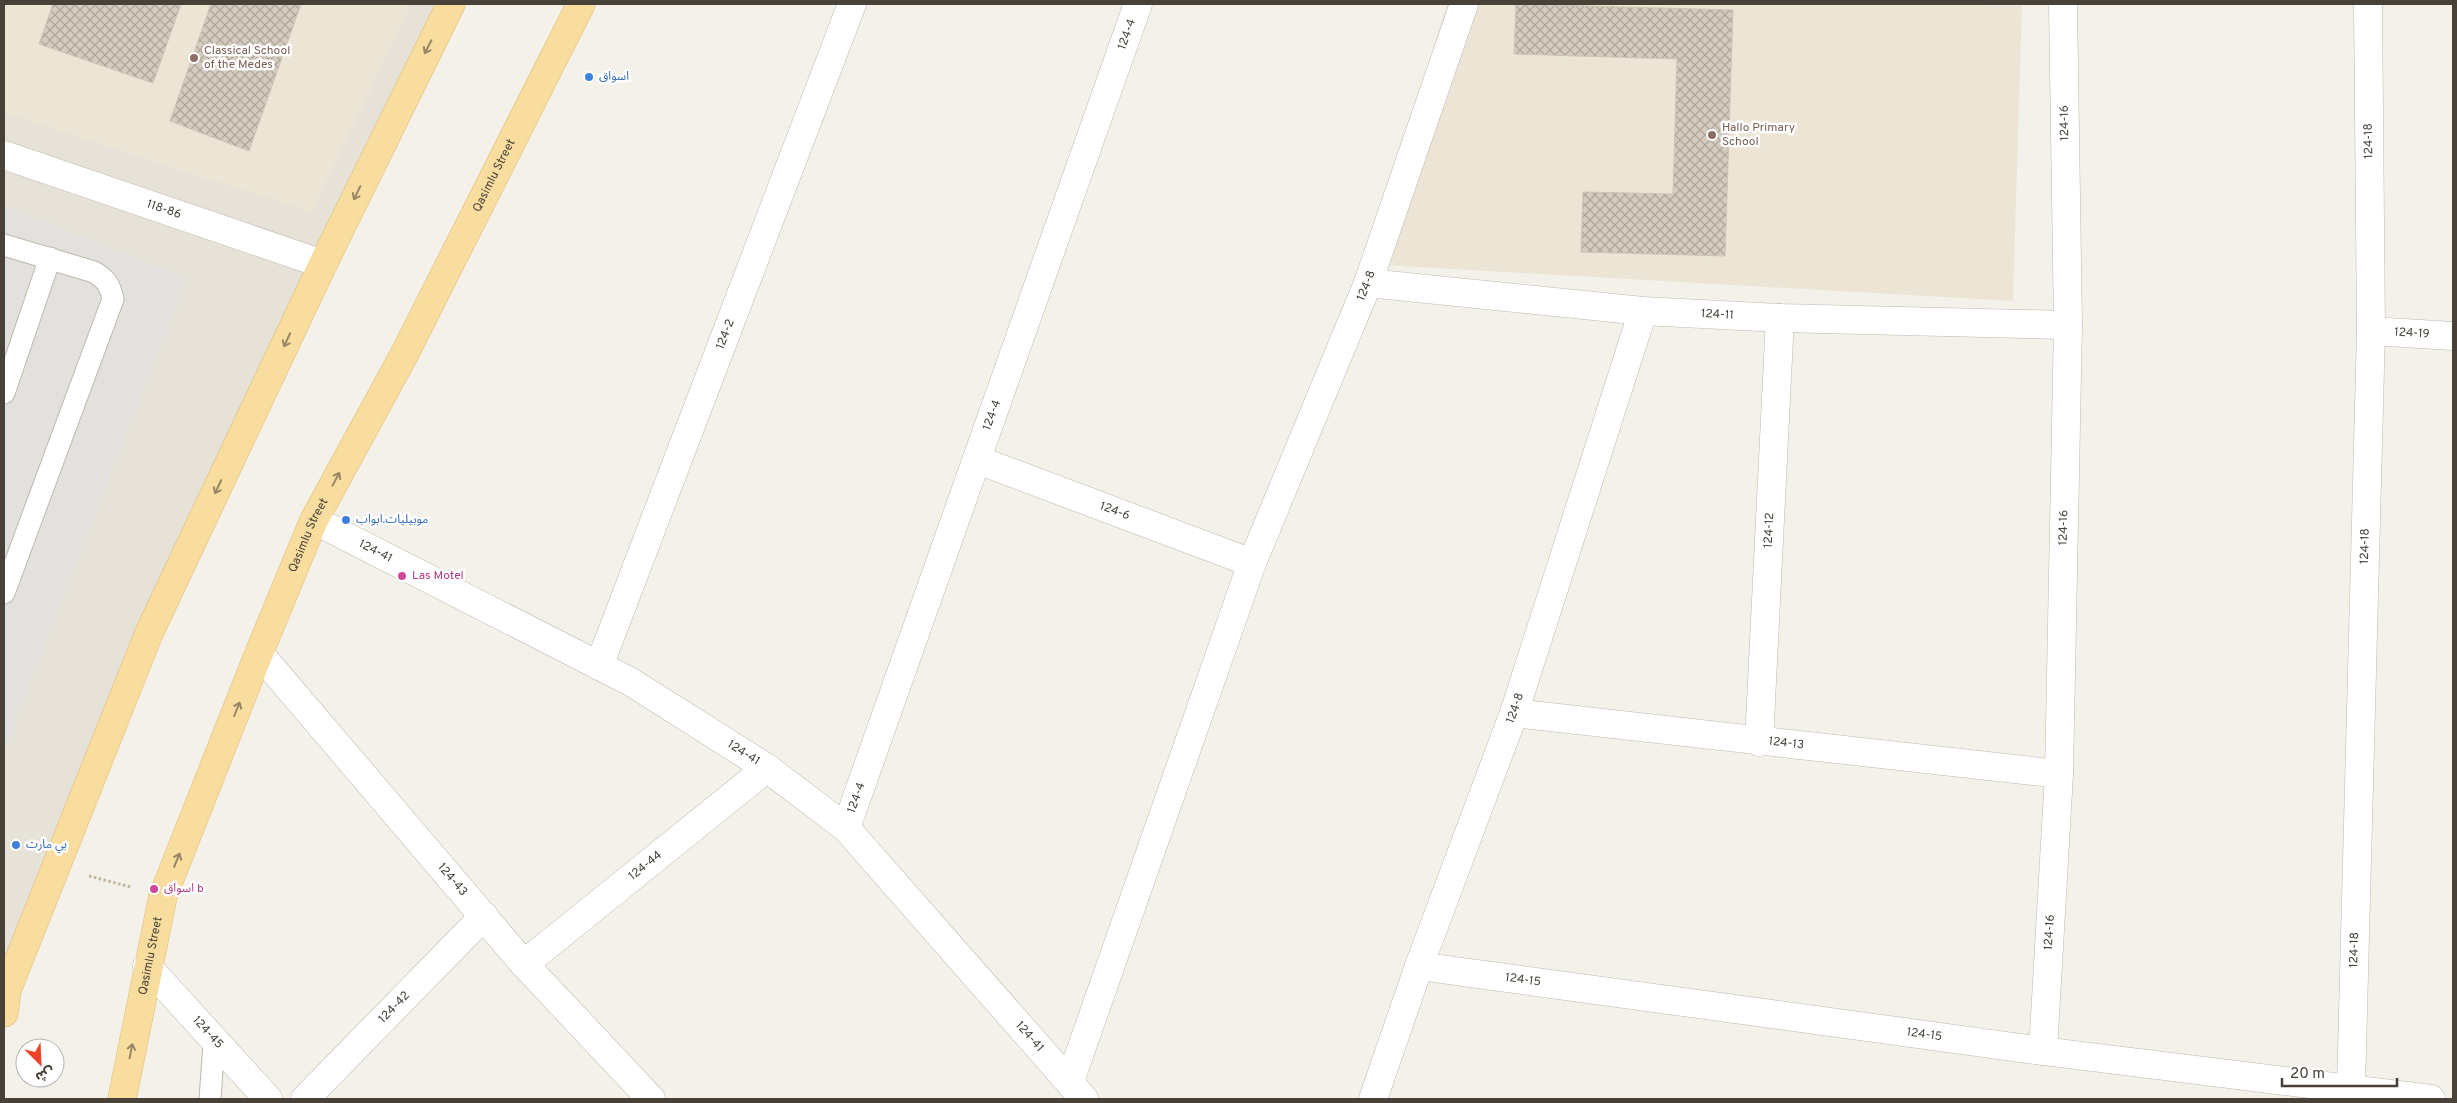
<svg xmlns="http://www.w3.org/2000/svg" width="2457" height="1103" font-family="Overpass,'Noto Sans Arabic',sans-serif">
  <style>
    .residential { fill: #e7e2d8 }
    .education { fill: #ece5d5 }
    .parking { fill: #e3e1de }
    .building { fill: url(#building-cross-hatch); stroke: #cfc4b3 }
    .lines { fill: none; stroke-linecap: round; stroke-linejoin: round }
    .lane-casing { stroke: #bfb8ad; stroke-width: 23 }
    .street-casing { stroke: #bfb8ad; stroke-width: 29 }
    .primary-casing { stroke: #ddba6f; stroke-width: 29 }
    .path { stroke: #c0b49f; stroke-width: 3; stroke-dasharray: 2.5 2.5; stroke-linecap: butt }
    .lane { stroke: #fff; stroke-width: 21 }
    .street { stroke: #fff; stroke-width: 28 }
    .primary { stroke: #f8dd9f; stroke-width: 28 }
    .oneway { stroke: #978766 }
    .education-dot { fill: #8d6e63; stroke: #fff; stroke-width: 2 }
    .shop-dot { fill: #3f7fe0; stroke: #fff; stroke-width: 2 }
    .hotel-dot { fill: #d1479c; stroke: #fff; stroke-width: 2 }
    .labels { text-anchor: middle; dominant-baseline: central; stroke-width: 5; stroke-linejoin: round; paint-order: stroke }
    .street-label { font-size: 12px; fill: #474138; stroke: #fff }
    .education-label { font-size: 12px; fill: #785e54; stroke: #fff; text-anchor: start }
    .shop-label { font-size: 12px; fill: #366cbe; stroke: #fff; text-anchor: start }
    .hotel-label { font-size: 12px; fill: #b23c85; stroke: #fff; text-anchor: start }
  </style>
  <defs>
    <pattern id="building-cross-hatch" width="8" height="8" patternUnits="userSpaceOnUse" patternTransform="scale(1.25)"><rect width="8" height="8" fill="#d5ccc0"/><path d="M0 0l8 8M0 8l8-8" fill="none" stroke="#afa79d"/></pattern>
  </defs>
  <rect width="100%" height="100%" fill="#f4f1ea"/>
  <!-- residential -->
  <polygon class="residential" points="4,4 451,4 323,264 7,990 4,1013"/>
  <!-- education -->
  <g class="education">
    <polygon points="4,4 412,4 311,212 4,113"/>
    <polygon points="1447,4 1919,4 2022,6 2013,301 1366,264"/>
  </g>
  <!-- parking -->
  <polygon class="parking" points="4,206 187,278 4,750"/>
  <!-- building -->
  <g class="building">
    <polygon points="53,4 181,4 153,83 39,44"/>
    <polygon points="211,4 301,4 249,151 170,121"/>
    <polygon points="1516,4 1733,10 1725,256 1581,252 1583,192 1673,194 1677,59 1514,54"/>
  </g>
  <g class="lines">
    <defs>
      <g id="lane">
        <path d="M4,245l90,27c12,7 16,13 19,27l-109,294"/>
        <polyline points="4,393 50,258"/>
        <polyline points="210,1099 214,1043"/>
      </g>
      <g id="street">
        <path id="s1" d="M4,155l319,109"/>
        <path id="s2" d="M1368,283l275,28 137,7 288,7"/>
        <path id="s3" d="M2371,331l82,5"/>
        <path id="s4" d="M978,460l274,103"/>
        <path id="s5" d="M314,520l317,162 136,86 79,60 238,271"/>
        <path id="s6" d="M259,653l265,311 127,135"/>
        <path id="s7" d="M599,666l253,-662"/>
        <path id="s8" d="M1514,713l545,61"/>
        <path id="s9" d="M1759,742l21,-424"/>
        <path id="s10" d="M846,828l292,-824"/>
        <path id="s11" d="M524,964l243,-196"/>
        <path id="s12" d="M147,966l121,133"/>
        <path id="s13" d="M1419,966l624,85 388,48"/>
        <path id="s14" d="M2043,1051l16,-277 9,-449 -5,-321"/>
        <path id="s15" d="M1070,1081l182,-518 116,-280 96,-279"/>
        <path id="s16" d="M2351,1088l20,-757 -3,-327"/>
        <path id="s17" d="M305,1099l179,-183"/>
        <path id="s18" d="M1373,1099l46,-133 95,-253 129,-402"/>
      </g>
      <g id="primary">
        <polyline points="4,1013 7,990 149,633 323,264 451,4"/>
        <path id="s19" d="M122,1099l41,-203 96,-243 55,-133 91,-167 176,-349"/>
      </g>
    </defs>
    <!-- lane casing -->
    <use href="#lane" class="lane-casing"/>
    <!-- street casing -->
    <use href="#street" class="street-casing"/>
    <!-- primary casing -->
    <use href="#primary" class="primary-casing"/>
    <!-- path -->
    <polyline class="path" points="89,876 131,887"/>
    <!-- lane -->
    <use href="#lane" class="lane"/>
    <!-- street -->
    <use href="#street" class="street"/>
    <!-- primary -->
    <use href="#primary" class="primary"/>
  </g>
  <!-- one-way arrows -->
  <defs><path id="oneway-shaft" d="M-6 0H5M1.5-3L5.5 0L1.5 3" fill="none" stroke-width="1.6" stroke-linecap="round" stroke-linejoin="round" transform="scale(1.25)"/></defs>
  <g class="oneway">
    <use href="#oneway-shaft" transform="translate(428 47) rotate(117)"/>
    <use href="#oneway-shaft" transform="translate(357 193) rotate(116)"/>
    <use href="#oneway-shaft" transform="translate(287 340) rotate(115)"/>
    <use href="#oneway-shaft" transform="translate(336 479) rotate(-62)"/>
    <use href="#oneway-shaft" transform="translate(218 487) rotate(115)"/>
    <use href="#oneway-shaft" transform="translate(237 709) rotate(-68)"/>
    <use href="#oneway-shaft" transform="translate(177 860) rotate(-68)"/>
    <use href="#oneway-shaft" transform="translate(131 1051) rotate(-79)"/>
  </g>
  <!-- markers -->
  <g class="education-dot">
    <circle cx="194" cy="58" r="5"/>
    <circle cx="1712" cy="135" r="5"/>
  </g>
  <g class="shop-dot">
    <circle cx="589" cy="77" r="5"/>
    <circle cx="346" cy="520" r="5"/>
    <circle cx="16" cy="845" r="5"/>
  </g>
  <g class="hotel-dot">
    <circle cx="402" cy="576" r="5"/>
    <circle cx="154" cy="889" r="5"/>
  </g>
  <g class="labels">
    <!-- street labels -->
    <g class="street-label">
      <text stroke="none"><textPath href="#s10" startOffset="842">124-4</textPath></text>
      <text transform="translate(2065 123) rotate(-91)">124-16</text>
      <text transform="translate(2369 141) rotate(-91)">124-18</text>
      <text stroke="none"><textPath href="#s19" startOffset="1001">Qasimlu Street</textPath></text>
      <text stroke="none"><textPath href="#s1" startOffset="169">118-86</textPath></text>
      <text stroke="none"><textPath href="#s15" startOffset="849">124-8</textPath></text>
      <text stroke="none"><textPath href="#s2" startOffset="351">124-11</textPath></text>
      <text stroke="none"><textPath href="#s3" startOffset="41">124-19</textPath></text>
      <text stroke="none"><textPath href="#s7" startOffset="355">124-2</textPath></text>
      <text stroke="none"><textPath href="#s10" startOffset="438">124-4</textPath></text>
      <text stroke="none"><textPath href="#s4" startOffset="146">124-6</textPath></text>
      <text stroke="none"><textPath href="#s14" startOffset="524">124-16</textPath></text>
      <text stroke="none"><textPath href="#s9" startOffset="212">124-12</textPath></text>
      <text stroke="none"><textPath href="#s19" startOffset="596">Qasimlu Street</textPath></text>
      <text stroke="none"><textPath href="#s16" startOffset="542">124-18</textPath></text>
      <text stroke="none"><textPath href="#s5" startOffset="69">124-41</textPath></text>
      <text stroke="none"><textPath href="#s18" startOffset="416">124-8</textPath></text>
      <text stroke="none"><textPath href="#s8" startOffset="274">124-13</textPath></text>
      <text stroke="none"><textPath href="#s5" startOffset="489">124-41</textPath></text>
      <text stroke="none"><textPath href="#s10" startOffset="32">124-4</textPath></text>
      <text stroke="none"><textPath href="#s11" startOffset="156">124-44</textPath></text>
      <text stroke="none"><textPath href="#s6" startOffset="298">124-43</textPath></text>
      <text stroke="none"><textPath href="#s14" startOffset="119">124-16</textPath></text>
      <text stroke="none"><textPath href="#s16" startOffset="138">124-18</textPath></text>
      <text stroke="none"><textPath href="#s19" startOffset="146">Qasimlu Street</textPath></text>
      <text stroke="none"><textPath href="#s13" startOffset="105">124-15</textPath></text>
      <text stroke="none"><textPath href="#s17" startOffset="128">124-42</textPath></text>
      <text stroke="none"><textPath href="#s12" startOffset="90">124-45</textPath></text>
      <text stroke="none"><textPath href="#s13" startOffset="510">124-15</textPath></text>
      <text stroke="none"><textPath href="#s5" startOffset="894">124-41</textPath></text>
    </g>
    <!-- education labels -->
    <g class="education-label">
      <text x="204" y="51">Classical School<tspan x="204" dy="14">of the Medes</tspan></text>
      <text x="1722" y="128">Hallo Primary<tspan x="1722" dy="14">School</tspan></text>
    </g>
    <!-- shop labels -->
    <g class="shop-label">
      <text x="599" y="77">اسواق</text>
      <text x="356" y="520">موبيليات.ابواب</text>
      <text x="26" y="845">بي مارت</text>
    </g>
    <!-- hotel labels -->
    <g class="hotel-label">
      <text x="412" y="576">Las Motel</text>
      <text x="164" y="889">اسواق b</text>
    </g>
  </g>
  <!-- border -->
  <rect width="2457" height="1103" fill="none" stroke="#474138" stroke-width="10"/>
  <!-- north arrow -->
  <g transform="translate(40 1063) rotate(156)"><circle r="24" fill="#ffffff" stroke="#b5b3af"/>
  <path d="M0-4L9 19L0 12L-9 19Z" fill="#ed4228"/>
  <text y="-8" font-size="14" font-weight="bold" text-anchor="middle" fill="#474138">ش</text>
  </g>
  <!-- scale -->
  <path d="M2282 1078v8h115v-8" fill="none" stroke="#474138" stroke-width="2.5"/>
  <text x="2290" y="1078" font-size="15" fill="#474138" stroke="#ffffff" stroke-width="4" paint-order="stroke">20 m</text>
</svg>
